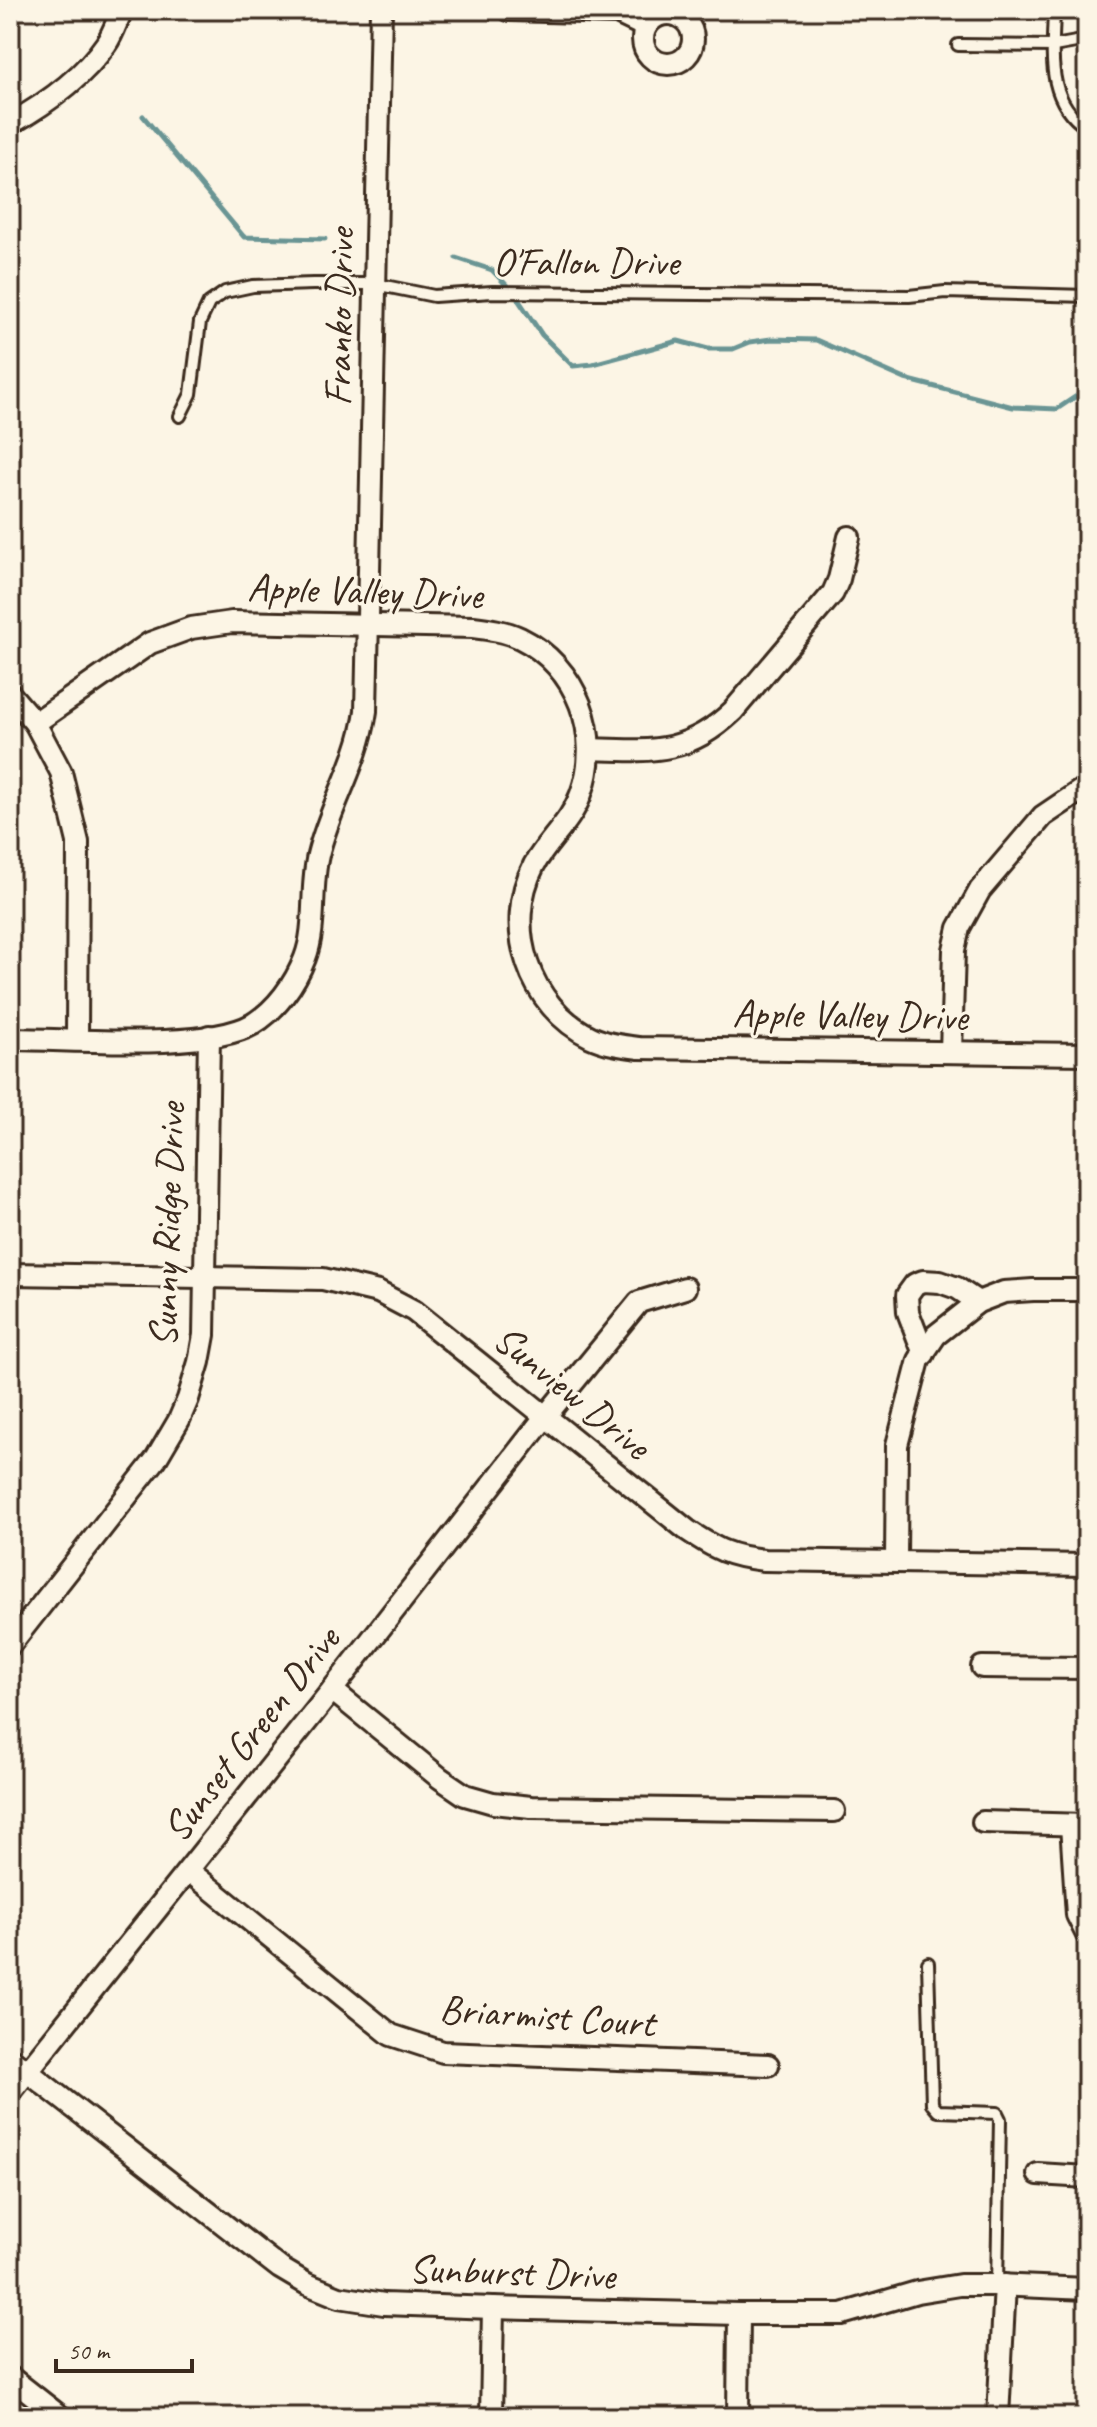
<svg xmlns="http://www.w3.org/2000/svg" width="1097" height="2427" font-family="Caveat,sans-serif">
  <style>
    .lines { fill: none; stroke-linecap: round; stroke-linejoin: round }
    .stream { stroke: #6a9594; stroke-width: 5 }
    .lane-casing { stroke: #3b2a1e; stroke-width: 16 }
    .street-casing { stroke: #3b2a1e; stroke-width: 26 }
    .lane { stroke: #fcf5e5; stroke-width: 10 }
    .street { stroke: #fcf5e5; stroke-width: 20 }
    .labels { text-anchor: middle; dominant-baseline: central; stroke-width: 6; stroke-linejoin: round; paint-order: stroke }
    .street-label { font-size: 40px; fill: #3b2a1e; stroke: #fcf5e5 }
  </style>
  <rect width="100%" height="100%" fill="#fcf5e5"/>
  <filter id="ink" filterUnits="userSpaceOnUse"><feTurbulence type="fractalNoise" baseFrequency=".0125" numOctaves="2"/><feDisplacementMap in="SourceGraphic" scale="16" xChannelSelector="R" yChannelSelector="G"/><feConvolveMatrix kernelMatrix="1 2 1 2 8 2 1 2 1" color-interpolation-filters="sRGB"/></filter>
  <g filter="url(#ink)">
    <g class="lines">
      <!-- stream -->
      <g class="stream">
        <polyline points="143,116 244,237 325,239"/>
        <polyline points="456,258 492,270 513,292 542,335 573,366 593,364 678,341 708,349 733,349 750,342 771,339 816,340 905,379 1013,407 1057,409 1087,389"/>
      </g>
      <defs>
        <g id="lane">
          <path d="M1054,10c-1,44 -9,90 33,118"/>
          <polyline points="958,45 1054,46 1087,40"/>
          <polyline points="180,416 191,394 200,322 209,303 225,292 253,286 313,284 375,284 434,296 492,292 909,296 945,292 1087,296"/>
          <polyline points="928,1963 932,2104 938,2111 997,2113 1000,2119 997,2285"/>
        </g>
        <g id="street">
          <polyline points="509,10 617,13 646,27"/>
          <circle cx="668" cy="39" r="25"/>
          <path d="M10,124c36,-20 72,-45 96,-80 7,-10 11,-23 16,-34"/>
          <polyline points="10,694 35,723 61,772 78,842 77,1039"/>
          <path d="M35,723l115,-80 41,-15 41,-6 241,5c16,2 32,4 47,11 57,28 83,97 61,156 -10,28 -33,46 -47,71 -32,62 -5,142 57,172 15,7 32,9 48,11l448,6"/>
          <path d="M589,749c61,2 97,7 144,-38l100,-118 6,-14 10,-42"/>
          <path d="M10,1039c56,0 197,12 243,-15 23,-14 42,-40 52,-66 12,-31 5,-69 13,-103 12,-50 41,-93 48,-144l15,-701"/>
          <polyline points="951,1052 954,950 959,928 980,890 1043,816 1083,789"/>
          <path d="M10,1274l313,5 55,13 36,19 273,219c30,20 42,26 77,30l323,5"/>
          <polyline points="924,1354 908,1312 907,1295 915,1284 923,1281 940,1282 957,1288 978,1302"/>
          <polyline points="896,1560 897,1445 919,1360 936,1335 978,1302 1004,1292 1033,1290 1087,1290"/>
          <polyline points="10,1645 156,1459 179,1420 188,1399 199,1362 204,1335 209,1036"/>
          <polyline points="982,1667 1087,1668"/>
          <polyline points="332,1690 440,1778 465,1795 493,1803 531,1807 834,1811"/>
          <polyline points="983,1822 1087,1825"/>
          <polyline points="1071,1825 1077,1915 1087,1935"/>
          <polyline points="189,1871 391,2035 443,2052 768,2065"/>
          <polyline points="10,2058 280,2268 307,2284 339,2297 384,2304 493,2308 739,2314 842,2314 917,2292 960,2285 997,2285 1087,2289"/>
          <polyline points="10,2093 332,1690 545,1417 639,1302 685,1288"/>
          <polyline points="1038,2174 1087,2177"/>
          <polyline points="10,2377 61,2417"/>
          <polyline points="491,2417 493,2308"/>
          <polyline points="738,2417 739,2314"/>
          <polyline points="998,2417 1005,2285"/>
        </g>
      </defs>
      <!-- lane casing -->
      <use href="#lane" class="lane-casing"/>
      <!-- street casing -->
      <use href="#street" class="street-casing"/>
      <!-- lane -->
      <use href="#lane" class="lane"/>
      <!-- street -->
      <use href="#street" class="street"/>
    </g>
  </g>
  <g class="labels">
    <!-- street labels -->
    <g class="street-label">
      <text x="586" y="262">O'Fallon Drive</text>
      <text transform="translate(339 317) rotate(-89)">Franko Drive</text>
      <text transform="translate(365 591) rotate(2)">Apple Valley Drive</text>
      <text transform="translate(850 1015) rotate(1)">Apple Valley Drive</text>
      <text transform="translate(167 1225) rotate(-88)">Sunny Ridge Drive</text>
      <text transform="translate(572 1392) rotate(39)">Sunview Drive</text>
      <text transform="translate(251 1734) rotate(-52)">Sunset Green Drive</text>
      <text transform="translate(547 2016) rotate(4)">Briarmist Court</text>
      <text transform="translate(512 2272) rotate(2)">Sunburst Drive</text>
    </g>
  </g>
  <!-- margin -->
  <rect width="1097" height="2427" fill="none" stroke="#fcf5e5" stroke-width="40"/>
  <rect x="20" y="20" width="1057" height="2387" fill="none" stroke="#3b2a1e" stroke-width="3" filter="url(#ink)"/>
  <!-- scale -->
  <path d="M56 2359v12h136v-12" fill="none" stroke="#3b2a1e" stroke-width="4"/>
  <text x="68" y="2359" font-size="24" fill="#3b2a1e" stroke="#fcf5e5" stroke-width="6" paint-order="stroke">50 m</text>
</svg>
